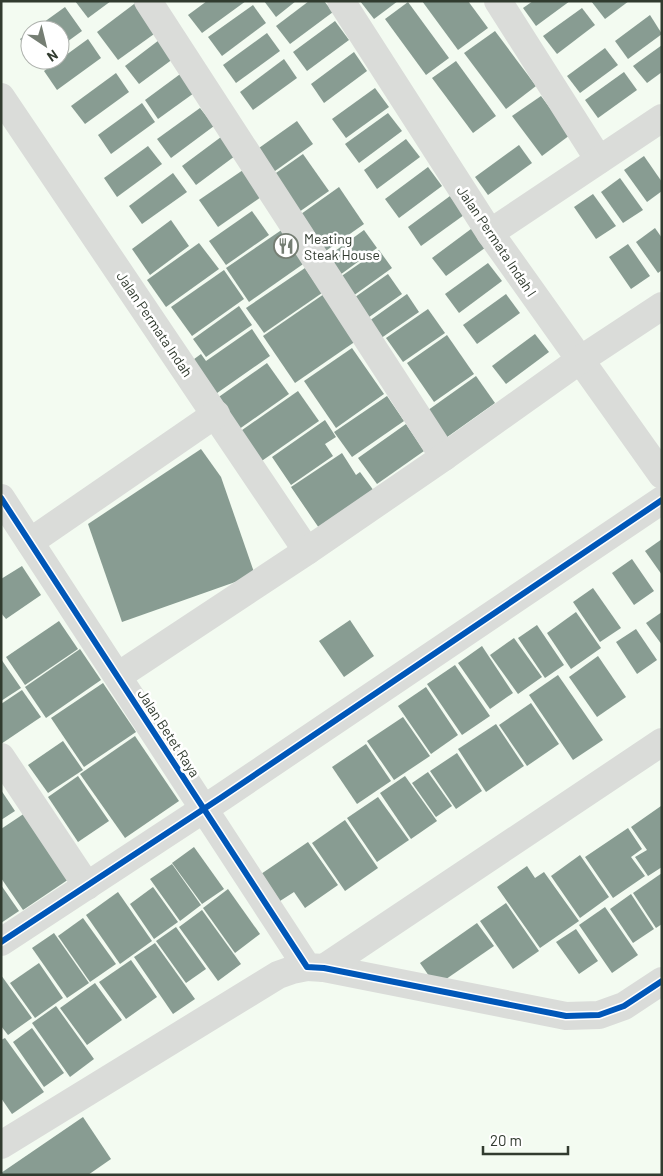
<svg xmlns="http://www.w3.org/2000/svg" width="663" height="1176" font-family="Barlow,sans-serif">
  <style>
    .building { fill: #889c92 }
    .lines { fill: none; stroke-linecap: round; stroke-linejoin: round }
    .minor { stroke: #dadcd9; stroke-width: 28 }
    .cycleway-casing { stroke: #fff; stroke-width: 9 }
    .cycleway { stroke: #0057b8; stroke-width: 6 }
    .labels { text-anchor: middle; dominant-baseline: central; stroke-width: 5; stroke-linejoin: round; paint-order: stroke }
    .poi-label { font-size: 14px; fill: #313b2f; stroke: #fff; text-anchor: start }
    .street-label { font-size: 14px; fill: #313b2f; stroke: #fff }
  </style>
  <rect width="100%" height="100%" fill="#f3fbf1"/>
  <!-- building -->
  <g class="building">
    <polygon points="75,1 111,1 88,18"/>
    <polygon points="138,1 161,29 118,60 97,32"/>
    <polygon points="207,1 246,1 202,33 188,15"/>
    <polygon points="264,1 296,1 276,17"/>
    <polygon points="309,1 324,1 333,12 290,44 276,26"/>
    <polygon points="360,1 398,1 374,19"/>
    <polygon points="422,1 468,1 488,28 458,50"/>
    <polygon points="533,1 570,1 536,26 523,8"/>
    <polygon points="591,1 629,1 605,19"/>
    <polygon points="408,2 449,58 426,75 385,19"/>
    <polygon points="253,5 266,23 222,56 208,37"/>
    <polygon points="65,7 82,31 60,47 60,30 33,30"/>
    <polygon points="582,8 595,25 557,54 543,36"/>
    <polygon points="650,15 662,34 628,59 615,41"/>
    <polygon points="335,21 349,40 307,71 293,52"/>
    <polygon points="495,31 536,86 506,109 464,53"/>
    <polygon points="30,32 30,53 20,39"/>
    <polygon points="267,33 280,51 236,83 223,65"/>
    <polygon points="167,34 181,53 139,84 125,66"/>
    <polygon points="88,39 101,58 57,90 44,71"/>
    <polygon points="662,45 662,72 647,83 633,66"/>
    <polygon points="605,48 618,65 580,93 567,76"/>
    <polygon points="354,52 367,71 324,103 311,84"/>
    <polygon points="284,59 297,78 253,110 240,92"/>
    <polygon points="456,61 496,116 473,133 432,78"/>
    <polygon points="187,69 201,88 158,119 145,100"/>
    <polygon points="624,72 637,90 598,118 585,100"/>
    <polygon points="116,73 129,92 85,124 71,106"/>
    <polygon points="375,88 389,107 346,138 332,119"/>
    <polygon points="541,96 570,135 542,156 512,116"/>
    <polygon points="142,103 155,122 111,154 98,135"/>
    <polygon points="200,108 214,126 171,158 157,139"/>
    <polygon points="388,113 402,131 359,163 345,144"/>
    <polygon points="297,121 313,144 268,176 252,153"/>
    <polygon points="225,134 239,153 196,185 182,166"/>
    <polygon points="406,139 420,157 377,189 364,170"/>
    <polygon points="519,145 532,163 488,195 475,177"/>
    <polygon points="148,146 162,164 117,197 104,178"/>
    <polygon points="303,154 329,191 292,217 266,180"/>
    <polygon points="644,156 662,182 662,191 647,202 624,170"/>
    <polygon points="428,167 442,186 399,218 385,199"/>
    <polygon points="243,170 261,197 218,227 199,200"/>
    <polygon points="173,173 187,192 142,224 129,206"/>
    <polygon points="620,178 643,210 623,223 601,192"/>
    <polygon points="339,187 364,224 320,255 294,219"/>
    <polygon points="593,194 616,226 596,239 574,207"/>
    <polygon points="450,196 464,215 421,246 408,227"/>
    <polygon points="252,211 269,235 226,265 209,241"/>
    <polygon points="171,220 189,246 150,275 132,249"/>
    <polygon points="475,226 489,245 446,276 432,258"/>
    <polygon points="655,228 662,238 662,270 658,273 636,242"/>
    <polygon points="283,229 306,262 249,302 226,268"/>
    <polygon points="364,230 377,248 333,280 320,262"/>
    <polygon points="199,243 219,269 166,307 147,280"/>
    <polygon points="628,244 650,276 631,289 609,257"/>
    <polygon points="379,250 392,268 346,301 333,282"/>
    <polygon points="488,263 502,281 459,313 445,294"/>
    <polygon points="305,268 322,293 264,333 246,308"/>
    <polygon points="224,270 244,299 192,336 171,307"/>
    <polygon points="388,274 402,294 362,322 348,302"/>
    <polygon points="324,294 356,341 295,383 263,336"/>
    <polygon points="407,294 419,312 374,343 362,326"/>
    <polygon points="506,294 520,313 477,344 463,325"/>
    <polygon points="239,306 252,325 206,357 193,339"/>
    <polygon points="428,309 445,333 403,362 386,338"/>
    <polygon points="252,329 270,356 210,398 186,365 201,354 206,361"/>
    <polygon points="535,334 549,352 506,384 492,366"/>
    <polygon points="447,335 474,374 434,402 407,363"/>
    <polygon points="352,348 384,394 336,428 304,381"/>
    <polygon points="267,363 289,394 235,432 213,401"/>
    <polygon points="476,376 495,403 443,440 424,413"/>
    <polygon points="298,391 319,421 256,465 235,435"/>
    <polygon points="387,396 404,421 352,457 334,432"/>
    <polygon points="325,420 336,437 325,444 333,456 291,485 272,457"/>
    <polygon points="406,424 424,451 377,484 358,458"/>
    <polygon points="201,449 221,477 255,575 122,622 88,524"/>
    <polygon points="342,453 356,475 360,472 374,491 319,528 291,487"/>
    <polygon points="662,539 662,575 645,551"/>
    <polygon points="632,559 654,591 634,605 612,573"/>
    <polygon points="22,566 41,595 6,619 1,613 1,579"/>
    <polygon points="593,588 621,628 600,642 573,602"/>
    <polygon points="576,612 601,648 571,669 547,633"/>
    <polygon points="662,612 662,645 646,623"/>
    <polygon points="350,620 374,656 344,677 319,641"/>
    <polygon points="59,621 78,649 25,685 6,657"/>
    <polygon points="537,625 564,665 545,678 518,638"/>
    <polygon points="636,629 657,660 637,674 616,642"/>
    <polygon points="514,638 542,677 518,694 490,655"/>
    <polygon points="482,646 513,693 490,709 458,663"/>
    <polygon points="80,649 101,680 46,718 25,687"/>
    <polygon points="598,656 626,697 597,717 569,677"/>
    <polygon points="1,659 21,688 1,701"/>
    <polygon points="455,665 490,716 462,735 427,684"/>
    <polygon points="558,675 603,740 573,760 529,695"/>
    <polygon points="103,683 136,732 84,767 51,718"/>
    <polygon points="426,687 458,735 431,754 398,706"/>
    <polygon points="22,690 41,717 1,744 1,704"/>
    <polygon points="531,703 559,744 527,766 499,725"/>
    <polygon points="403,717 430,756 394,780 367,741"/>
    <polygon points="496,724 524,766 486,792 458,749"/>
    <polygon points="135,736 179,801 125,838 80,774"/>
    <polygon points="63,741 83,770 48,793 28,765"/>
    <polygon points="366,744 391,781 357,804 332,767"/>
    <polygon points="457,753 482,791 456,809 430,771"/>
    <polygon points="428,772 452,806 436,817 412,783"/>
    <polygon points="78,776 109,821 78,842 48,797"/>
    <polygon points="405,776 437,821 411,839 380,793"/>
    <polygon points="1,790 15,811 1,820"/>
    <polygon points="378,797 409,840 377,862 347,818"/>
    <polygon points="661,806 662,867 648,876 635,857 647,850 631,827"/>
    <polygon points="28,811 72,877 23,910 1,878 1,829"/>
    <polygon points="345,820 378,868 345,891 312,843"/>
    <polygon points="628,828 642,849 631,857 645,876 613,898 585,857"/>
    <polygon points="308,842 338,885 305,908 294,892 280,901 261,874"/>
    <polygon points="194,847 224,889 202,904 172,863"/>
    <polygon points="580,855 609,897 580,918 551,876"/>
    <polygon points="172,864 201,905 180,921 150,879"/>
    <polygon points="527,866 535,878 544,872 579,921 540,948 497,887"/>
    <polygon points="662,873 662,924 656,928 633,893"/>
    <polygon points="1,885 19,911 1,923"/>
    <polygon points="153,887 178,922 154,939 130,904"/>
    <polygon points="228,889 260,934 235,953 203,908"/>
    <polygon points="118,892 152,941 120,964 86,915"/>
    <polygon points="631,894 654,929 633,943 610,909"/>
    <polygon points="506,903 539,951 513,969 480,921"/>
    <polygon points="605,907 638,955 612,973 579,925"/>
    <polygon points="202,910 241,964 218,981 179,927"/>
    <polygon points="83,918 116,964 90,982 58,936"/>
    <polygon points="477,923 494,946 436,986 420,963"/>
    <polygon points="176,927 206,969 186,983 156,941"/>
    <polygon points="576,929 598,961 579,974 556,942"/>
    <polygon points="54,933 89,983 67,998 32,948"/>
    <polygon points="155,943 195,999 173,1014 134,957"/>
    <polygon points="131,960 157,997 126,1019 99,982"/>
    <polygon points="39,963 63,998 35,1018 10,983"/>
    <polygon points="1,975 32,1018 8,1035 1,1026"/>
    <polygon points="95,983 122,1020 87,1045 60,1008"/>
    <polygon points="56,1006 94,1059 70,1077 32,1023"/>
    <polygon points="32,1028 64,1073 44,1087 13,1042"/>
    <polygon points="5,1038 44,1092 12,1114 1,1098 1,1040"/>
    <polygon points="83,1117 111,1159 88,1175 1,1175 1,1173"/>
  </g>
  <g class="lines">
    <!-- minor -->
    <g class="minor">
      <polyline points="148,1 444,457"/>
      <polyline points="341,1 490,233 662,475"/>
      <polyline points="498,1 599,160"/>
      <polyline points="1,97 307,551"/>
      <polyline points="490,233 662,118"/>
      <polyline points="1,498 307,967 324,968 566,1016 599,1015 624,1006 662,981"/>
      <polyline points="30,542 216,414"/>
      <polyline points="118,676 307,551 444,457 580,360 662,306"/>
      <polyline points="1,757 87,886"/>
      <polyline points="1,942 222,797 662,500"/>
      <polyline points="324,968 662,742"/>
      <polyline points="1,1145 278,975 292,970 307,967"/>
    </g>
    <defs>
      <g id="cycleway">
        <polyline points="1,498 307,967 324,968 566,1016 599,1015 624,1006 662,981"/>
        <polyline points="1,942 222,797 662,500"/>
      </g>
    </defs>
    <!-- cycleway casing -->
    <use href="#cycleway" class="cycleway-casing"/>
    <!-- cycleway -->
    <use href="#cycleway" class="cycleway"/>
  </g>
  <!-- icons -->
  <defs>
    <symbol id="restaurant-ring" viewBox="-11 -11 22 22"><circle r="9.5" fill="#fff" stroke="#757e73" stroke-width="1.5"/><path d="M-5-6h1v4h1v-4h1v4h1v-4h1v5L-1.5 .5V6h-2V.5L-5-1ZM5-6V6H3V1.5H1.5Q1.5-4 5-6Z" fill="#757e73"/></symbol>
  </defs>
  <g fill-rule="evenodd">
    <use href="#restaurant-ring" x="272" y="232" width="28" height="28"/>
  </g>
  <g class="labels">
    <!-- poi labels -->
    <g class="poi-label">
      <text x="304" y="238">Meating<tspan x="304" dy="16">Steak House</tspan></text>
    </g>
    <!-- street labels -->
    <g class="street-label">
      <text transform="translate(497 241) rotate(56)">Jalan Permata Indah I</text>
      <text transform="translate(155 324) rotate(56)">Jalan Permata Indah</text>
      <text transform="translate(169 733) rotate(57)">Jalan Betet Raya</text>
    </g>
  </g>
  <!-- border -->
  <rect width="663" height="1176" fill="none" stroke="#313b2f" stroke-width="5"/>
  <!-- north arrow -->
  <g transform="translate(45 45) rotate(145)"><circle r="24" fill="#ffffff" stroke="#adb1ac"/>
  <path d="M0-4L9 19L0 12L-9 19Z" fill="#757e73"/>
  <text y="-8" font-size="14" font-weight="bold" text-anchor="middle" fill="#313b2f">N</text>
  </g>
  <!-- scale -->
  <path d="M483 1146v8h85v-8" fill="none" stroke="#313b2f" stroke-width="2.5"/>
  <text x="490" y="1146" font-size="15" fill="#313b2f" stroke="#ffffff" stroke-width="4" paint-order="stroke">20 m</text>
</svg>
